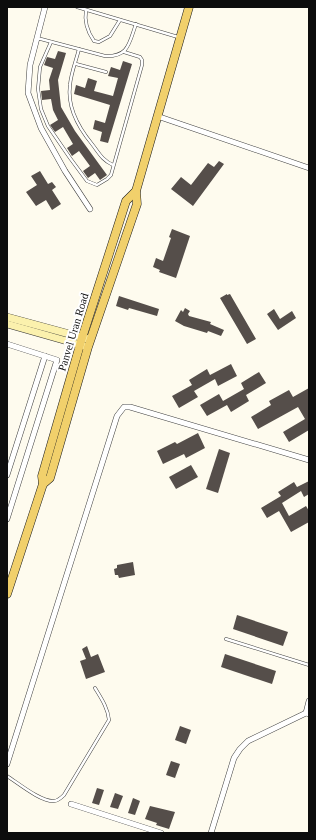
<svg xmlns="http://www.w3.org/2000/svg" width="316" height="840" font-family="'Times New Roman',serif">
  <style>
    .building { fill: #554e4a }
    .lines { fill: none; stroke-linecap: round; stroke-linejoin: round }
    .service-casing { stroke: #404040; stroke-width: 3.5 }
    .minor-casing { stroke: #404040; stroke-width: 6 }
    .secondary-casing { stroke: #2f2f2f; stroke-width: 8 }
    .primary-casing { stroke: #1e1e1e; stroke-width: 9 }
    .service { stroke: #fff; stroke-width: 2.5 }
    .minor { stroke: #fff; stroke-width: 5 }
    .secondary { stroke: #fbf1ad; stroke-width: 7 }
    .primary { stroke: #f1d06b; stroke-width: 8 }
    .labels { text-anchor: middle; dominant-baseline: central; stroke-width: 4; stroke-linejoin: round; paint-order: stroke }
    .street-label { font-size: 11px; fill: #0d0d0d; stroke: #fff }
  </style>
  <rect width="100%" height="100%" fill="#fefbee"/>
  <!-- building -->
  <g class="building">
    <polygon points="58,51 66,53 58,80 61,107 75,131 107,175 100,180 95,173 88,178 83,171 90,166 79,151 72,156 67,148 73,144 63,127 55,132 50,125 58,120 53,110 51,99 42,100 41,91 50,90 49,80 53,68 44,65 47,57 55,59"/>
    <polygon points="123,61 132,64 108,143 100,141 102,132 93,129 95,120 105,123 110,105 74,94 76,85 85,88 88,78 97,81 94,91 113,96 118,78 108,76 111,67 120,70"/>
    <polygon points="219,161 224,164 193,206 171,189 181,177 191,185 208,163 214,167"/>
    <polygon points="40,171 48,184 52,182 56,187 52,190 61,204 52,210 46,200 36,206 26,192 37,185 31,176"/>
    <polygon points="172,229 190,236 176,278 159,272 160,270 153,267 156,258 163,261 171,238 169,237"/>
    <polygon points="227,294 227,295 230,294 256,339 247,344 220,298"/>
    <polygon points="119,296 159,309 157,316 129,308 128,310 116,306"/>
    <polygon points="185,308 190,311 188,314 189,316 211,322 210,324 224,330 221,336 208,331 207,333 184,326 175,321 181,310 183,312"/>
    <polygon points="274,309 280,319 292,311 296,318 278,330 267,314"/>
    <polygon points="231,364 237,376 218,386 215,379 194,391 198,397 179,408 172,396 192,385 189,380 207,369 210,375"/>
    <polygon points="259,372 266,383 246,395 249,401 231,412 227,405 207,416 200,405 219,394 223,401 244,389 241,383"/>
    <polygon points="309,388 309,430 289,442 283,432 305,419 298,407 258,429 251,417 271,405 269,401 289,390 293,397"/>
    <polygon points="198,433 205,448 186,458 184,454 163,464 157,451 175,442 177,444"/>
    <polygon points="219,449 230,453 218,493 206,489"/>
    <polygon points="191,465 198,477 176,489 169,477"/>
    <polygon points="309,481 309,494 304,497 301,491 282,503 289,516 306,506 309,511 309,522 291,532 279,511 267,518 261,508 281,496 278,492 294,482 297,487"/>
    <polygon points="133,562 135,575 119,578 118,575 115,575 114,569 117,568 117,565"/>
    <polygon points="237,615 288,632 283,646 233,629"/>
    <polygon points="87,646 91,657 98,654 105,672 86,679 80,661 86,659 82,649"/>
    <polygon points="225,654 276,671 272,684 221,667"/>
    <polygon points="180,726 191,730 186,744 175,740"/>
    <polygon points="171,761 180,764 175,778 166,775"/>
    <polygon points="97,788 104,790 99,805 92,803"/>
    <polygon points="115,793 123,796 118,809 110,807"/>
    <polygon points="133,798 140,801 135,815 128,813"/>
    <polygon points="150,806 175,812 169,829 156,825 157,823 145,819"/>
  </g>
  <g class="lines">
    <defs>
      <g id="service">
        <polyline points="77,7 178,37"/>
        <path d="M86,10c-2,12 1,21 8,31l5,1 11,-6 10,-16"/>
        <path d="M37,38l68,18c24,1 24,-13 31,-32"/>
        <polyline points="51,42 40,67 38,89 41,109 48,126 70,158 87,181 97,185 107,179 111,175 142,65 142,60 140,57 124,52"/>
        <path d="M79,49c-3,12 -8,24 -9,36 -3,22 8,42 22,59 7,9 10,16 21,21"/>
        <polyline points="76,64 106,72"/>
        <polyline points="226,639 309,665"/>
        <path d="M7,776c11,7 34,26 47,25 4,0 7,-3 10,-6l45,-75c-1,-12 -8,-22 -14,-32"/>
      </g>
      <g id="minor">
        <polyline points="45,7 30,65 28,93 41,128 65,171 90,209"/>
        <polyline points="157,116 309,168"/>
        <polyline points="7,344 57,360 7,519"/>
        <polyline points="7,475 45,356"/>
        <polyline points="306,713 309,701"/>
        <polyline points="7,764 117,416 124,407 130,407 309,460"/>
        <polyline points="71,804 161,833"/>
        <polyline points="211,833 234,758 240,749 248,741 306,713 309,714"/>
      </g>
      <g id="secondary">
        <polyline points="7,317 88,339"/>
        <polyline points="7,324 88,347"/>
      </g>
      <g id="primary">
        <polyline points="43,484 50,478 88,347 137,204 136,191 189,7"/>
        <polyline points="7,594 43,484 42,476 82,338 126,201 136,191"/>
      </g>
    </defs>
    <!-- service casing -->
    <use href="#service" class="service-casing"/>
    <!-- minor casing -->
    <use href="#minor" class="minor-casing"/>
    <!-- secondary casing -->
    <use href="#secondary" class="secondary-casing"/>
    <!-- primary casing -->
    <use href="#primary" class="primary-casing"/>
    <!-- service -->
    <use href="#service" class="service"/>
    <!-- minor -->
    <use href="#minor" class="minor"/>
    <!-- secondary -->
    <use href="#secondary" class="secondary"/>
    <!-- primary -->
    <use href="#primary" class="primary"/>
  </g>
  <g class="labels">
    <!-- street labels -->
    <g class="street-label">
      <text transform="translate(73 332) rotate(-73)">Panvel Uran Road</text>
    </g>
  </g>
  <!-- border -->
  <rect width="316" height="840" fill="none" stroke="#0d0d0d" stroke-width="16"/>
</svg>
